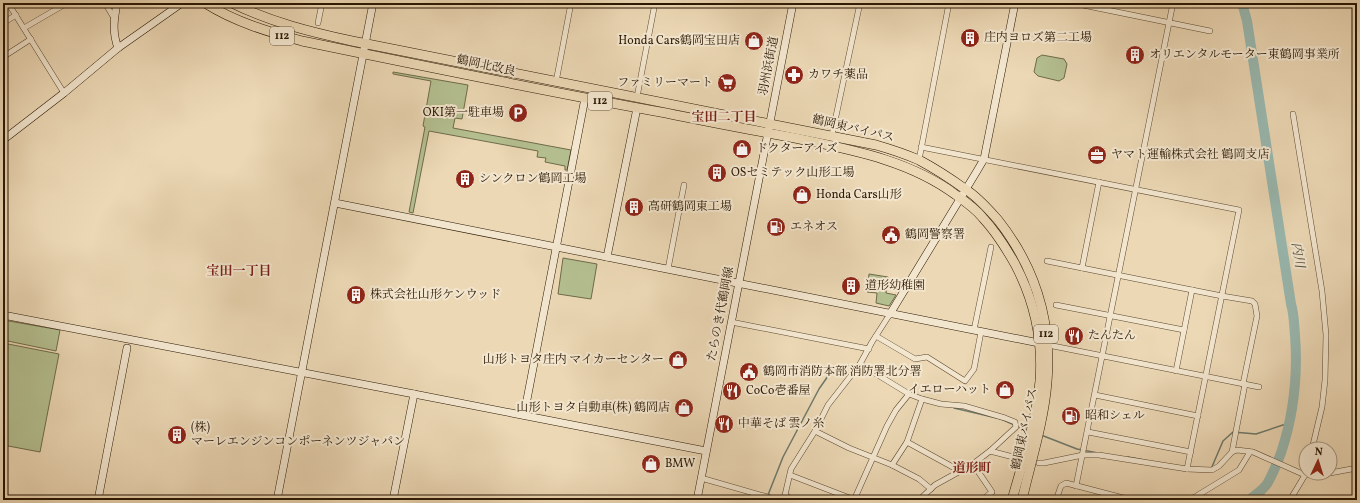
<svg xmlns="http://www.w3.org/2000/svg" width="1360" height="503" font-family="Vollkorn,'Noto Serif JP',serif">
  <style>
    .green { fill: #b4bf90; stroke: #6e6b49 }
    .lines { fill: none; stroke-linecap: round; stroke-linejoin: round }
    .stream { stroke: #6c786b; stroke-width: 1.5 }
    .river { stroke: #99b9b1; stroke-width: 10 }
    .street-casing { stroke: #5a472f; stroke-width: 6 }
    .secondary-casing { stroke: #291702; stroke-width: 8 }
    .highway-casing { stroke: #291702; stroke-width: 10 }
    .street { stroke: #f3e6cf; stroke-width: 5 }
    .secondary { stroke: #f3e6cf; stroke-width: 7 }
    .highway { stroke: #ecd8b5; stroke-width: 9 }
    .labels { text-anchor: middle; dominant-baseline: central; stroke-width: 4; stroke-linejoin: round; paint-order: stroke }
    .shield { fill: #f3e6cf; stroke: #665540; stroke-width: 1 }
    .shield-label { font-size: 11px; font-weight: bold; fill: #291702 }
    .poi-label { font-size: 12px; fill: #291702; stroke: #f3e6cf; text-anchor: start }
    .street-label { font-size: 12px; fill: #291702; stroke: #f3e6cf }
    .neighbourhood-label { font-size: 13px; font-weight: bold; fill: #7a1f14; stroke: #f3e6cf }
    .water-label { font-size: 13px; font-style: italic; fill: #50503f; stroke: #f3e6cf }
  </style>
  <rect width="100%" height="100%" fill="#ecd8b5"/>
  <filter id="stains"><feTurbulence type="fractalNoise" baseFrequency=".005" numOctaves="4"/><feColorMatrix values="0 0 0 0 .2 0 0 0 0 .09 0 0 0 0 .02 0 0 0 .5 -.17"/></filter>
  <radialGradient id="worn" r=".72"><stop offset=".6" stop-color="#630" stop-opacity="0"/><stop offset="1" stop-color="#630" stop-opacity=".3"/></radialGradient>
  <!-- green -->
  <g class="green">
    <polygon points="1042,55 1064,59 1067,64 1064,78 1059,81 1038,76 1034,72 1037,58"/>
    <polygon points="393,72 468,85 462,119 455,118 453,128 571,150 567,170 565,170 565,166 545,162 546,158 537,157 538,151 429,131 413,213 409,212 425,127 423,126 431,81 393,74"/>
    <polygon points="563,258 597,264 591,299 558,294"/>
    <polygon points="869,274 888,277 886,293 896,295 889,306 876,303 877,293 867,292"/>
    <polygon points="3,320 60,330 56,351 3,340"/>
    <polygon points="3,343 59,354 40,452 3,445"/>
  </g>
  <g class="lines">
    <!-- stream -->
    <g class="stream">
      <polyline points="859,368 873,375"/>
      <polyline points="954,408 1001,419 1028,431"/>
      <polyline points="1041,435 1077,449 1098,453"/>
      <polyline points="1128,457 1144,460"/>
      <polyline points="1211,469 1223,441 1233,432 1256,434 1289,423"/>
      <polyline points="766,500 783,457 819,389 828,376 840,365 855,367"/>
    </g>
    <!-- river -->
    <path class="river" d="M1242,3l5,18 44,283c3,10 3,20 4,31 3,40 -1,79 -14,118 -4,10 -8,21 -14,31 -4,6 -12,11 -18,16"/>
    <defs>
      <g id="street">
        <polyline points="8,3 64,93"/>
        <polyline points="105,3 114,18"/>
        <polyline points="1073,3 1210,31"/>
        <polyline points="3,23 16,15"/>
        <polyline points="318,23 322,3"/>
        <polyline points="24,28 67,3"/>
        <polyline points="3,57 31,39"/>
        <polyline points="556,82 571,3"/>
        <polyline points="637,97 655,3"/>
        <polyline points="1293,114 1322,291 1326,335 1325,380 1322,407 1312,449"/>
        <polyline points="832,135 860,3"/>
        <polyline points="921,147 1239,210 1187,469"/>
        <polyline points="919,160 949,3"/>
        <polyline points="1047,261 1222,296 1252,301 1255,304 1257,316 1243,384"/>
        <polyline points="1082,268 1099,182"/>
        <polyline points="668,269 684,185"/>
        <polyline points="1056,305 1184,330"/>
        <polyline points="731,322 869,349"/>
        <polyline points="974,330 991,247"/>
        <polyline points="876,336 915,359 927,357 965,381 974,369 981,332"/>
        <polyline points="1048,345 1259,387"/>
        <polyline points="860,364 909,394 922,399 941,404 964,406 1005,418 1015,422 1016,427 990,451 973,464 935,485 919,500"/>
        <polyline points="1176,371 1192,290"/>
        <polyline points="1095,395 1198,416"/>
        <polyline points="815,431 849,448 892,465 919,479 931,489"/>
        <polyline points="1088,432 1191,452"/>
        <polyline points="907,442 960,471"/>
        <polyline points="990,451 1017,458"/>
        <polyline points="1232,452 1245,384"/>
        <polyline points="1039,463 1044,463 1083,455 1099,455 1187,469 1212,470 1219,466 1232,452 1237,450 1253,452 1305,475 1317,475 1330,473"/>
        <polyline points="973,464 992,492 982,500"/>
        <polyline points="892,465 907,442 922,399"/>
        <polyline points="1330,473 1357,468"/>
        <polyline points="790,475 855,500"/>
        <polyline points="701,478 778,500"/>
        <polyline points="1076,486 1173,3"/>
        <polyline points="785,495 793,500"/>
        <polyline points="782,500 785,495 791,469 815,431 828,405 860,364 872,342 890,314"/>
        <polyline points="854,500 887,426 896,410 909,394"/>
        <polyline points="1056,500 1061,486 1066,483 1131,500"/>
        <polyline points="1190,500 1239,470 1250,452"/>
        <polyline points="1290,500 1305,475 1306,470"/>
      </g>
      <g id="secondary">
        <path d="M117,3c-3,16 -5,29 1,45"/>
        <polyline points="3,140 64,93 118,48 182,3"/>
        <polyline points="335,203 1039,343"/>
        <polyline points="607,257 637,108"/>
        <polyline points="890,314 977,171 984,159 1015,3"/>
        <polyline points="3,315 414,394 706,451"/>
        <polyline points="524,415 585,98"/>
        <polyline points="98,500 127,348"/>
        <polyline points="277,500 373,3"/>
        <polyline points="393,500 414,394"/>
        <polyline points="697,500 793,3"/>
      </g>
      <g id="highway">
        <path d="M205,3c30,19 64,29 97,38 121,25 242,50 364,72 43,9 86,17 129,25 57,12 114,22 161,57 10,7 20,14 27,23 13,14 23,30 32,46 19,36 28,77 25,117 -4,40 -17,80 -28,119"/>
        <path d="M232,3c38,19 79,29 120,38l524,104c14,4 29,9 43,15 15,8 32,19 46,29 13,8 23,20 33,31 37,47 54,102 49,162 -3,39 -16,79 -25,118"/>
      </g>
    </defs>
    <!-- street casing -->
    <use href="#street" class="street-casing"/>
    <!-- secondary casing -->
    <use href="#secondary" class="secondary-casing"/>
    <!-- highway casing -->
    <use href="#highway" class="highway-casing"/>
    <!-- street -->
    <use href="#street" class="street"/>
    <!-- secondary -->
    <use href="#secondary" class="secondary"/>
    <!-- highway -->
    <use href="#highway" class="highway"/>
  </g>
  <!-- icons -->
  <defs>
    <symbol id="building-disc" viewBox="-11 -11 22 22"><circle r="9.5" fill="#8f2418" stroke="#f3e6cf"/><path d="M-4-6H4V6H1V3H-1V6H-4ZM-2.5-4.3h1.7v1.8h-1.7ZM.8-4.3h1.7v1.8H.8ZM-2.5-1h1.7V.8h-1.7ZM.8-1h1.7V.8H.8Z" fill="#fff"/></symbol>
    <symbol id="shop-disc" viewBox="-11 -11 22 22"><circle r="9.5" fill="#8f2418" stroke="#f3e6cf"/><path d="M-5-2.5h2.3a2.7 3.5 0 0 1 5.4 0H5L5.5 6h-11ZM-1.5-2.5h3a1.5 2.3 0 0 0-3 0Z" fill="#fff"/></symbol>
    <symbol id="pharmacy-disc" viewBox="-11 -11 22 22"><circle r="9.5" fill="#8f2418" stroke="#f3e6cf"/><path d="M-2-6h4v4h4v4h-4v4h-4v-4h-4v-4h4Z" fill="#fff"/></symbol>
    <symbol id="supermarket-disc" viewBox="-11 -11 22 22"><circle r="9.5" fill="#8f2418" stroke="#f3e6cf"/><path d="M-6-5.5h2.5l.6 2H6L4.5 2H-2.5L-4.4-4H-6ZM-1.5 3.2a1.3 1.3 0 1 0 .1 0ZM3 3.2a1.3 1.3 0 1 0 .1 0Z" fill="#fff"/></symbol>
    <symbol id="parking-disc" viewBox="-11 -11 22 22"><circle r="9.5" fill="#8f2418" stroke="#f3e6cf"/><path d="M-3.5-5.5H1a3.5 3.5 0 0 1 0 7H-1V5.5H-3.5ZM-1-3.4V-.6H.8a1.4 1.4 0 0 0 0-2.8Z" fill="#fff"/></symbol>
    <symbol id="office-disc" viewBox="-11 -11 22 22"><circle r="9.5" fill="#8f2418" stroke="#f3e6cf"/><path d="M-6-3h4V-5.5h4V-3h4V5H-6ZM-1-4.5V-3h2v-1.5ZM-6 0V1H6V0Z" fill="#fff"/></symbol>
    <symbol id="fuel-disc" viewBox="-11 -11 22 22"><circle r="9.5" fill="#8f2418" stroke="#f3e6cf"/><path d="M-5.5-6h7V0h2V4h1.3V-2.5L3-4.5l.8-.8L6-3V5H2.5V1h-1V6h-7ZM-4.2-4.7v3.2H.2V-4.7Z" fill="#fff"/></symbol>
    <symbol id="civic-disc" viewBox="-11 -11 22 22"><circle r="9.5" fill="#8f2418" stroke="#f3e6cf"/><path d="M-.6-6.5H3V-4.5H.6V-3L4-1V1h2V6H-6V1h2V-1L-.6-3ZM-1.2 2.5V6h2.4V2.5Z" fill="#fff"/></symbol>
    <symbol id="restaurant-disc" viewBox="-11 -11 22 22"><circle r="9.5" fill="#8f2418" stroke="#f3e6cf"/><path d="M-5-6h1v4h1v-4h1v4h1v-4h1v5L-1.5 .5V6h-2V.5L-5-1ZM5-6V6H3V1.5H1.5Q1.5-4 5-6Z" fill="#fff"/></symbol>
  </defs>
  <g fill-rule="evenodd">
    <use href="#building-disc" x="959" y="27" width="22" height="22"/>
    <use href="#shop-disc" x="743" y="30" width="22" height="22"/>
    <use href="#building-disc" x="1124" y="44" width="22" height="22"/>
    <use href="#pharmacy-disc" x="783" y="64" width="22" height="22"/>
    <use href="#supermarket-disc" x="716" y="72" width="22" height="22"/>
    <use href="#parking-disc" x="507" y="102" width="22" height="22"/>
    <use href="#shop-disc" x="731" y="138" width="22" height="22"/>
    <use href="#office-disc" x="1086" y="144" width="22" height="22"/>
    <use href="#building-disc" x="706" y="162" width="22" height="22"/>
    <use href="#building-disc" x="454" y="168" width="22" height="22"/>
    <use href="#shop-disc" x="791" y="184" width="22" height="22"/>
    <use href="#building-disc" x="623" y="196" width="22" height="22"/>
    <use href="#fuel-disc" x="765" y="216" width="22" height="22"/>
    <use href="#civic-disc" x="880" y="224" width="22" height="22"/>
    <use href="#building-disc" x="840" y="275" width="22" height="22"/>
    <use href="#building-disc" x="345" y="284" width="22" height="22"/>
    <use href="#restaurant-disc" x="1063" y="325" width="22" height="22"/>
    <use href="#shop-disc" x="667" y="349" width="22" height="22"/>
    <use href="#civic-disc" x="738" y="361" width="22" height="22"/>
    <use href="#shop-disc" x="994" y="379" width="22" height="22"/>
    <use href="#restaurant-disc" x="721" y="380" width="22" height="22"/>
    <use href="#shop-disc" x="673" y="397" width="22" height="22"/>
    <use href="#fuel-disc" x="1060" y="405" width="22" height="22"/>
    <use href="#restaurant-disc" x="713" y="413" width="22" height="22"/>
    <use href="#building-disc" x="166" y="424" width="22" height="22"/>
    <use href="#shop-disc" x="640" y="453" width="22" height="22"/>
  </g>
  <g class="labels">
    <!-- shield labels -->
    <g class="shield">
      <rect x="270" y="27" width="24" height="18" rx="3"/>
      <rect x="588" y="92" width="24" height="18" rx="3"/>
      <rect x="1034" y="325" width="24" height="18" rx="3"/>
    </g>
    <g class="shield-label">
      <text x="282" y="36">112</text>
      <text x="600" y="101">112</text>
      <text x="1046" y="334">112</text>
    </g>
    <!-- poi labels -->
    <g class="poi-label">
      <text x="984" y="38">庄内ヨロズ第二工場</text>
      <text x="740" y="41" text-anchor="end">Honda Cars鶴岡宝田店</text>
      <text x="1149" y="55">オリエンタルモーター東鶴岡事業所</text>
      <text x="808" y="75">カワチ薬品</text>
      <text x="713" y="83" text-anchor="end">ファミリーマート</text>
      <text x="504" y="113" text-anchor="end">OKI第一駐車場</text>
      <text x="756" y="149">ドクターアイズ</text>
      <text x="1111" y="155">ヤマト運輸株式会社 鶴岡支店</text>
      <text x="731" y="173">OSセミテック山形工場</text>
      <text x="479" y="179">シンクロン鶴岡工場</text>
      <text x="816" y="195">Honda Cars山形</text>
      <text x="648" y="207">高研鶴岡東工場</text>
      <text x="790" y="227">エネオス</text>
      <text x="905" y="235">鶴岡警察署</text>
      <text x="865" y="286">道形幼稚園</text>
      <text x="370" y="295">株式会社山形ケンウッド</text>
      <text x="1088" y="336">たんたん</text>
      <text x="664" y="360" text-anchor="end">山形トヨタ庄内 マイカーセンター</text>
      <text x="763" y="372">鶴岡市消防本部 消防署北分署</text>
      <text x="991" y="390" text-anchor="end">イエローハット</text>
      <text x="746" y="391">CoCo壱番屋</text>
      <text x="670" y="408" text-anchor="end">山形トヨタ自動車(株) 鶴岡店</text>
      <text x="1085" y="416">昭和シェル</text>
      <text x="738" y="424">中華そば 雲ノ糸</text>
      <text x="191" y="428">(株)<tspan x="191" dy="14">マーレエンジンコンポーネンツジャパン</tspan></text>
      <text x="665" y="464">BMW</text>
    </g>
    <!-- street labels -->
    <g class="street-label">
      <text transform="translate(486 66) rotate(12)">鶴岡北改良</text>
      <text transform="translate(769 66) rotate(-79)">羽州浜街道</text>
      <text transform="translate(853 129) rotate(13)">鶴岡東バイパス</text>
      <text transform="translate(721 314) rotate(-79)">たらのき代鶴岡線</text>
      <text transform="translate(1025 429) rotate(-78)">鶴岡東バイパス</text>
    </g>
    <!-- neighbourhood labels -->
    <g class="neighbourhood-label">
      <text x="724" y="118">宝田二丁目</text>
      <text x="239" y="272">宝田一丁目</text>
      <text x="972" y="469">道形町</text>
    </g>
    <!-- water labels -->
    <g class="water-label">
      <text transform="translate(1297 255) rotate(81)">内川</text>
    </g>
  </g>
  <!-- margin -->
  <rect width="1360" height="503" fill="none" stroke="#ecd8b5" stroke-width="16"/>
  <rect x="4" y="4" width="1352" height="495" fill="none" stroke="#291702" stroke-width="2"/>
  <rect x="8" y="8" width="1344" height="487" fill="none" stroke="#291702"/>
  <!-- north arrow -->
  <g transform="translate(1318 461) rotate(4)"><circle r="19" fill="#f3e6cf" stroke="#a2937d"/>
  <path d="M0-3L7 15L0 10L-7 15Z" fill="#8f2418"/>
  <text y="-6" font-size="11" font-weight="bold" text-anchor="middle" fill="#291702">N</text>
  </g>
  <rect width="100%" height="100%" filter="url(#stains)"/>
  <rect width="100%" height="100%" fill="url(#worn)"/>
</svg>
